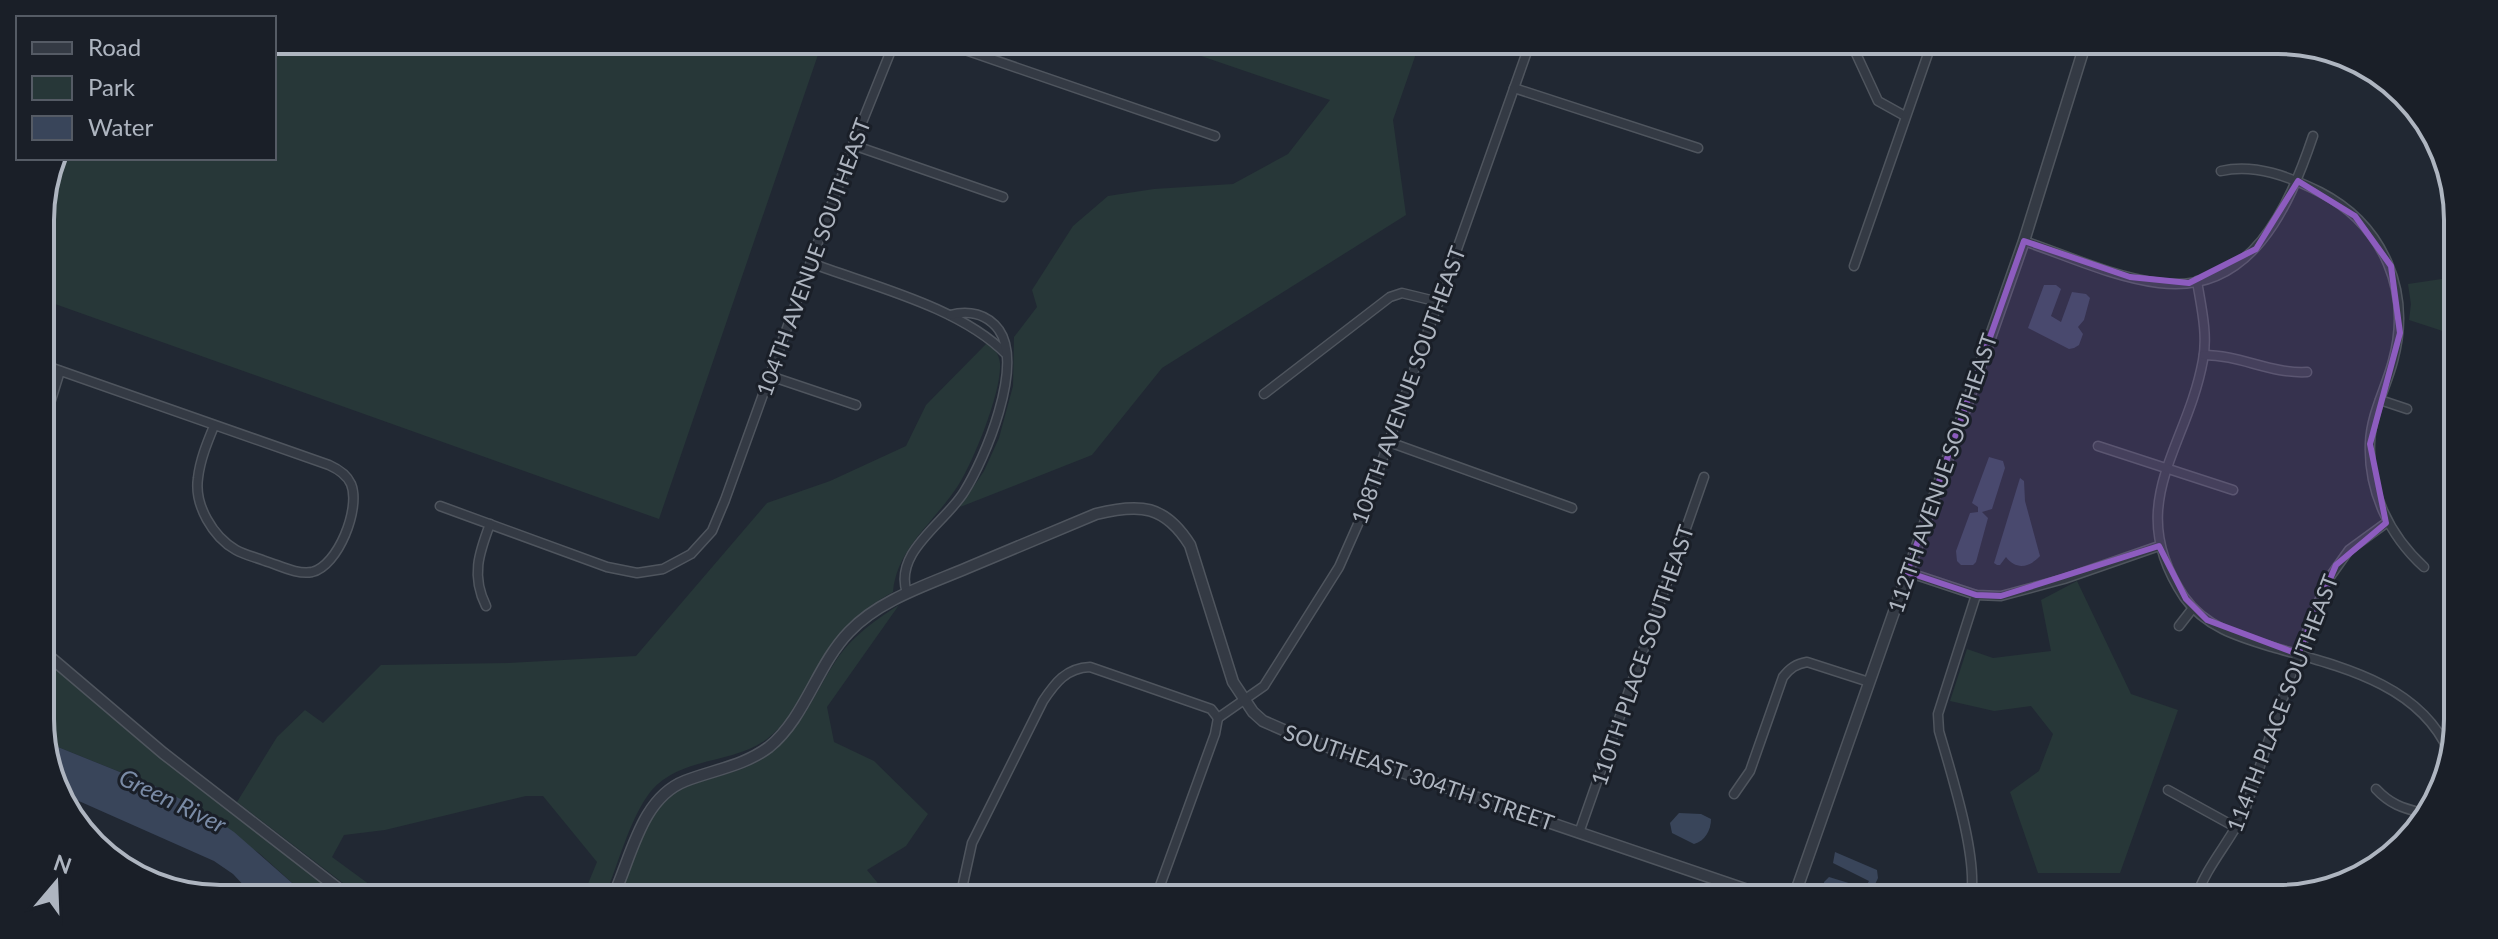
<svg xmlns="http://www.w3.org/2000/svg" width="2498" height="939" font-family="Lato,sans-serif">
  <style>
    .green { fill: #273738 }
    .water { fill: #39455a }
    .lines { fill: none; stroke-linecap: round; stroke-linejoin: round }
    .minor-casing { stroke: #4f555e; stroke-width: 11 }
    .tertiary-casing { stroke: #4f555e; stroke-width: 13 }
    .minor { stroke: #343a44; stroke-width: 8 }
    .tertiary { stroke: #343a44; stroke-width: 10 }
    .marked { fill: #8d5cbf; fill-opacity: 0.2; stroke: #8d5cbf; stroke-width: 6; stroke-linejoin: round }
    .labels { text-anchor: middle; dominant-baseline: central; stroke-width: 6; stroke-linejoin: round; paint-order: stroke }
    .street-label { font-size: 22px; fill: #aeb5c0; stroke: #1a1f28 }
    .water-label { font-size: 24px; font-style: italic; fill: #7a8ba6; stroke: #1a1f28 }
    .rim { fill: none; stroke: #aeb5c0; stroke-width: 4 }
  </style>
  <rect width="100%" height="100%" fill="#212833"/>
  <!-- green -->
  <g class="green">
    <polygon points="274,40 822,43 659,519 41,299 40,208 54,158 274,158"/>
    <polygon points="1166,44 1419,45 1393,120 1406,215 1162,368 1092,455 960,507 984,471 999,438 1013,386 1014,337 1037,307 1032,290 1073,226 1108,196 1154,189 1233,184 1288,154 1330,100"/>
    <polygon points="2455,277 2455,335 2409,320 2411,304 2408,284"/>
    <path d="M988,342c6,6 11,12 12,21 2,28 -26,97 -41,121 -23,37 -62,63 -66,108 -20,11 -39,24 -52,42 -26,34 -40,78 -74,105 -35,26 -86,17 -116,52 -20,25 -32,70 -44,100h-22l12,-29 -54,-66h-17l-141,34 -41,5 -12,22 45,33h-25l-115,-88 40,-65 28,-27 18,13 58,-58 127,-2 128,-7 131,-153 63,-22 76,-35 20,-41z"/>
    <polygon points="2077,581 2131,694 2178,710 2120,873 2038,873 2010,792 2039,771 2053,734 2031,706 1994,711 1950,701 1967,649 1993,658 2051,651 2041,600"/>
    <path d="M899,605l-72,102 7,35 40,19 54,53 -22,32 -39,24 19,23 -264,-1c8,-23 19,-62 32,-80 27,-38 82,-30 118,-60 31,-25 45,-64 67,-96 16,-22 38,-37 60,-51z"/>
    <polygon points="43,656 335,890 300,890 259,853 162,789 43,741"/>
  </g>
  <!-- water -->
  <g class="water">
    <polygon points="2044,285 2056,285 2061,289 2051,316 2061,322 2072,292 2086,294 2090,298 2084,320 2078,327 2083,334 2079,345 2074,348 2069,349 2028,328"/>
    <polygon points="1989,457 2003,461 2005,468 1992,509 1982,512 1988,518 1976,562 1973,565 1961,565 1957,561 1956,551 1970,513 1978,512 1978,507 1972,503"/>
    <path d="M2020,478l4,3 1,20 15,55c-11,12 -24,14 -34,1l-6,8h-3l-3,-2z"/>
    <polygon points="43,741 162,789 206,813 234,832 300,890 248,890 233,874 214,861 63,794 43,754"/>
    <path d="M1679,813l22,1 10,5c0,11 -6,22 -17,25l-22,-11 -2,-10z"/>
    <polygon points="1835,852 1877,870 1878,878 1869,897 1837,897 1825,892 1824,882 1829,877 1865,888 1869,881 1833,863"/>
  </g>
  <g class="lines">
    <defs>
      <g id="minor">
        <polyline points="945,43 1215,136"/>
        <polyline points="1853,47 1878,101 1905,116"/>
        <polyline points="1514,88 1698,148"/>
        <polyline points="853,145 1003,197"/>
        <path d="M2221,171c34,-8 69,6 99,21 64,33 92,100 73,169 -7,27 -22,53 -23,82 -2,48 19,92 54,124"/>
        <path d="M2024,241c44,15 89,36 135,42 92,12 130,-76 154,-147"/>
        <path d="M811,263c61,23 149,44 195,91"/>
        <polyline points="1854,266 1930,48"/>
        <path d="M2197,281c4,25 11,53 6,79 -16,89 -81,144 -19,237 21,30 55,40 88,50 66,19 147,36 177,105"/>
        <path d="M2204,355c36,0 67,19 103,17"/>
        <path d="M41,364l288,101c9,4 18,10 22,19 10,24 -13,82 -39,88 -15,3 -33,-7 -47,-11 -10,-4 -20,-6 -29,-11 -23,-13 -42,-45 -38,-72 2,-18 9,-35 16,-52"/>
        <polyline points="770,376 856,405"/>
        <polyline points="1264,394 1390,297 1402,293 1439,302"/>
        <polyline points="2380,400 2407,409"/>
        <polyline points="42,429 60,371"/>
        <polyline points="1389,442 1572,508"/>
        <polyline points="2098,446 2233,490"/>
        <polyline points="440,506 607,567 637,573 663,569 691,554 712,531 725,500 853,145 894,43"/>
        <polyline points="1907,572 1976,595 2001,596 2064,579 2159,546"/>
        <path d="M907,593c-14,-41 38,-70 57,-101 21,-33 60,-126 35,-162 -12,-16 -30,-20 -49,-15"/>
        <path d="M486,606c-15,-30 -7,-53 4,-82"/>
        <polyline points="2179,626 2193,608"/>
        <polyline points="1218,718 1264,686 1339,567 1366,506 1529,46"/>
        <path d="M2376,789c14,15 26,19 46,24"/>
        <polyline points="2168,790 2237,828"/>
        <path d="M1734,794l16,-23 33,-94c7,-9 13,-13 24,-15l62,20"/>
        <polyline points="1579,833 1704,477"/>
        <path d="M961,893l11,-50 71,-142c12,-18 23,-33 47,-34l121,42 7,9"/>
        <polyline points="1157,894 1215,734 1218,718"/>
        <path d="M1971,897c7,-41 -20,-124 -32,-166l-1,-17 38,-119"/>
        <path d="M2196,898c10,-32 35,-57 49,-88l53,-156 29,-73 22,-31 37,-27"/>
      </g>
      <g id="tertiary">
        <polyline points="43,651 163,753 340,890"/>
        <path d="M615,892c17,-38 27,-94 70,-111 28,-11 59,-15 84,-34 36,-29 48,-82 80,-115 30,-32 78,-47 118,-64 43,-18 86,-36 129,-54 44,-11 69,-9 94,31l43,137 20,30 10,9 39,17 463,158"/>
        <polyline points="1794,897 2024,241 2084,48"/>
      </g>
    </defs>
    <!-- minor casing -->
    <use href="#minor" class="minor-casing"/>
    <!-- tertiary casing -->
    <use href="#tertiary" class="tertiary-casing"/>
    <!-- minor -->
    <use href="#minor" class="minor"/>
    <!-- tertiary -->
    <use href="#tertiary" class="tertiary"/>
  </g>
  <!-- marked area -->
  <path class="marked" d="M2298,181l57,35 36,50 9,67 -30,111 16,79 -50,42 -38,89 -91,-34 -21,-21 -27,-53 -158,50 -25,-1 -69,-23 117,-331 106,36 59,6 67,-34z"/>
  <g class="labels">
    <!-- street labels -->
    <g class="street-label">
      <text transform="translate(813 257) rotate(-70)">104TH AVENUE SOUTHEAST</text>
      <text transform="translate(1408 385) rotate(-70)">108TH AVENUE SOUTHEAST</text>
      <text transform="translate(1942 473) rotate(-71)">112TH AVENUE SOUTHEAST</text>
      <text transform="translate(1642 655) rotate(-71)">110TH PLACE SOUTHEAST</text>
      <text transform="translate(2282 703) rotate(-69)">114TH PLACE SOUTHEAST</text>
      <text transform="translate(1419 777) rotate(19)">SOUTHEAST 304TH STREET</text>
    </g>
    <!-- water labels -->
    <g class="water-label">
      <text transform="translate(173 800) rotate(26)">Green River</text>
    </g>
  </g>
  <!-- crop -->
  <path d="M0 0H2498V939H0ZM220 54H2278A166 166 0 0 1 2444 220V719A166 166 0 0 1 2278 885H220A166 166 0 0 1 54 719V220A166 166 0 0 1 220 54Z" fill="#1a1f28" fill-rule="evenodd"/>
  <path class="rim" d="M220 54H2278A166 166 0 0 1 2444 220V719A166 166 0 0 1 2278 885H220A166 166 0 0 1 54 719V220A166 166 0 0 1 220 54Z"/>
  <!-- legend -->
  <rect x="16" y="16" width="260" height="144" fill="#1a1f28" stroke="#555b65" stroke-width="2"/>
  <rect x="32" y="42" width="40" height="12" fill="#343a44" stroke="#555b65" stroke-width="2"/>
  <text x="88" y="56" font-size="24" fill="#aeb5c0">Road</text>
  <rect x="32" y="76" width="40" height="24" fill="#273738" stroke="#555b65" stroke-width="2"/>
  <text x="88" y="96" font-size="24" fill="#aeb5c0">Park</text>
  <rect x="32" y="116" width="40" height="24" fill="#39455a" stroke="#555b65" stroke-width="2"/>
  <text x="88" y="136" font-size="24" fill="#aeb5c0">Water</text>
  <!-- north arrow -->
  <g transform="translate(56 883) rotate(19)" stroke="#1a1f28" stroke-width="6" paint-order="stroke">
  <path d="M0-6L14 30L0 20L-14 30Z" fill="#aeb5c0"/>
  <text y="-12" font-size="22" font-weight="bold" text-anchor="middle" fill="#aeb5c0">N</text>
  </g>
</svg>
